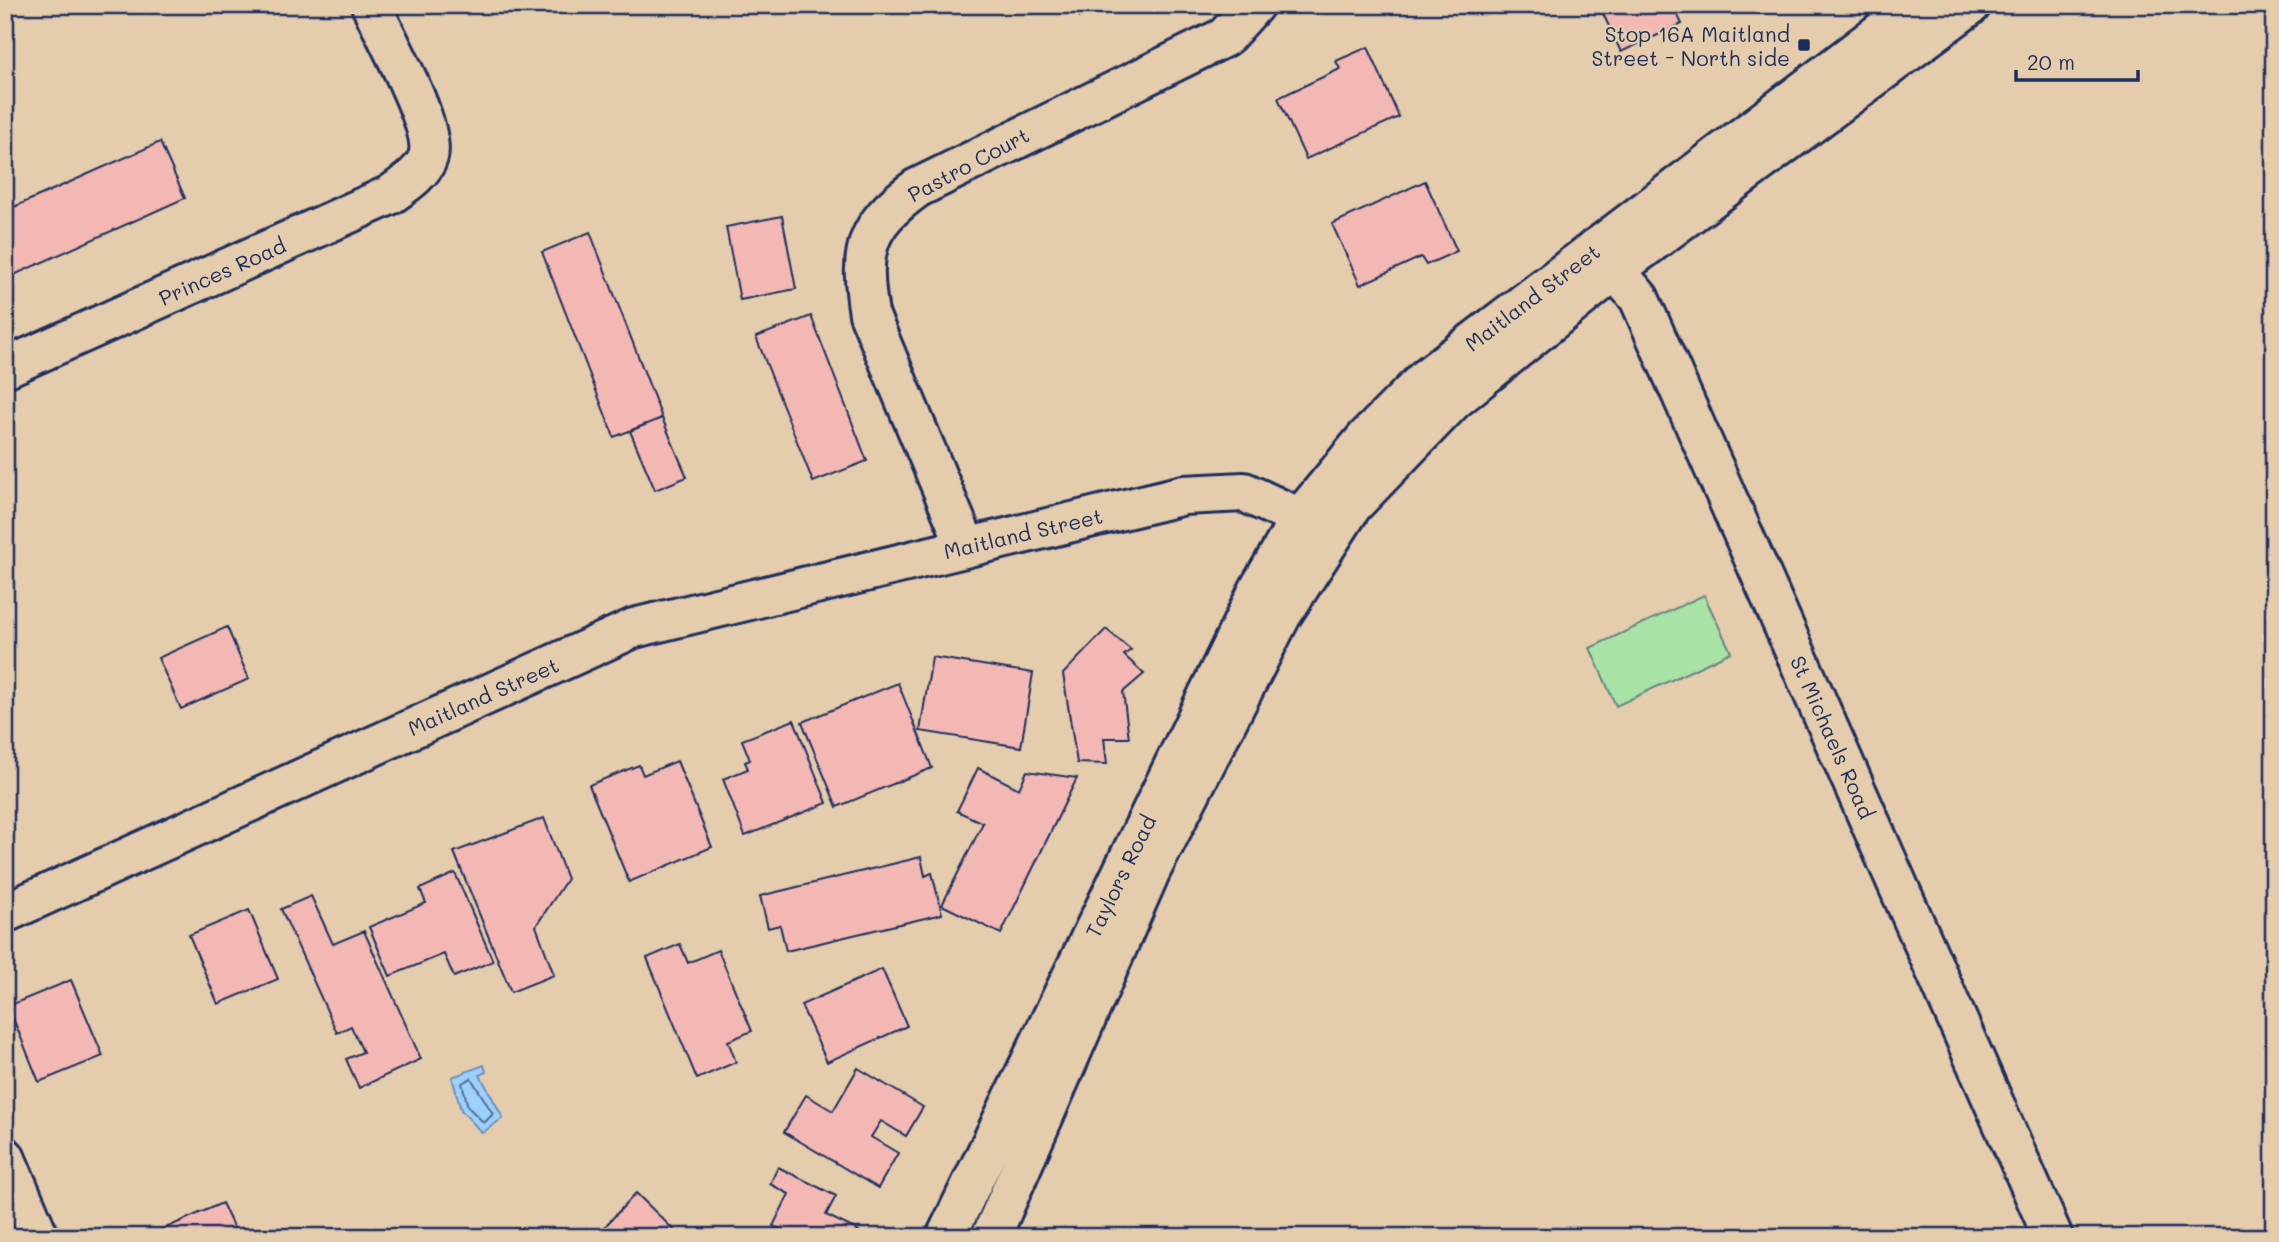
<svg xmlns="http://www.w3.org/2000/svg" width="2279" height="1242" font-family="Mali,sans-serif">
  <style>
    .green { fill: #a9e2a7; stroke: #628882; stroke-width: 2 }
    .water { fill: #9dd0fa; stroke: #6990bc; stroke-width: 2 }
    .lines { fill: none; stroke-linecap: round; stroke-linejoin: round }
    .shore { stroke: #4f6f9c; stroke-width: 2 }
    .building { fill: #f3b8b4; stroke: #1b2f5e; stroke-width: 2 }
    .minor-casing { stroke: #1b2f5e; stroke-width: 44 }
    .major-casing { stroke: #1b2f5e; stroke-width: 44 }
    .minor { stroke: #e5ccad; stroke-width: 38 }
    .major { stroke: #e5ccad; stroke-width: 38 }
    .poi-dot { fill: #1b2f5e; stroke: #e5ccad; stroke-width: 2.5 }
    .labels { text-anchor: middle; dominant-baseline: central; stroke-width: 5; stroke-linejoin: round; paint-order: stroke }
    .poi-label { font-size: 21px; fill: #1b2f5e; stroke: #e5ccad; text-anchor: end }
    .street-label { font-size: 21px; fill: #1b2f5e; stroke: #e5ccad }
  </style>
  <rect width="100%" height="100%" fill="#e5ccad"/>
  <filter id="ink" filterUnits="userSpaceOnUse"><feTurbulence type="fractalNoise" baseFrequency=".0143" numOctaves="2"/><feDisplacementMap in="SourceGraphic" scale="14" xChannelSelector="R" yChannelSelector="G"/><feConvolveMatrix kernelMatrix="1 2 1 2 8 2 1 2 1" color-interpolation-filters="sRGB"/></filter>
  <g filter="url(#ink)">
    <!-- green -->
    <polygon class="green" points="1704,595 1731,652 1616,706 1590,648"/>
    <!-- water -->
    <polygon class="water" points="484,1065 486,1072 480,1075 503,1118 482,1133 461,1110 452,1077"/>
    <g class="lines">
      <!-- shore -->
      <polygon class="shore" points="471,1078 493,1114 484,1123 468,1107 462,1083"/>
    </g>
    <!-- building -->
    <g class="building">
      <polygon points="1075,5 1106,5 1080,17"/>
      <polygon points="1599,5 1673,5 1682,24 1621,52"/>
      <polygon points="1368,47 1399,117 1306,159 1278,98 1340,69 1336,61"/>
      <polygon points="160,142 185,198 5,279 5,211"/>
      <polygon points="1425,181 1457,251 1426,265 1421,257 1360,285 1332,224"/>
      <polygon points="782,216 796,289 740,300 726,227"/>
      <polygon points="590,232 662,418 614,437 542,252"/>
      <polygon points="811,316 867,461 813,482 756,337"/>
      <polygon points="662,418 687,477 655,490 630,431"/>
      <polygon points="227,627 249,679 181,709 158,658"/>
      <polygon points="1106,629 1131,650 1124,655 1144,674 1123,692 1129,738 1104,738 1107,764 1077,763 1063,674"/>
      <polygon points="932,657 1033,673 1021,747 920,731"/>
      <polygon points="898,683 932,768 837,807 802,722"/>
      <polygon points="794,720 827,803 745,836 723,779 748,769 745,762 750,760 742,740"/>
      <polygon points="677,761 712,847 629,882 589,785 639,765 643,775"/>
      <polygon points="978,768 1019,789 1027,771 1077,778 1001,934 942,905 983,823 957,811"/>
      <polygon points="544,818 567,879 536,926 554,975 511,992 454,852"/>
      <polygon points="921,857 925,876 932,873 942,914 786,951 780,925 768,928 760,896"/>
      <polygon points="455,873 493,961 454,977 444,954 390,976 369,927 426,903 420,889"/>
      <polygon points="311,896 333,944 364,931 421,1059 359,1088 346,1059 363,1052 351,1026 337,1033 281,909"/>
      <polygon points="249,910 278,979 218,1004 189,935"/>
      <polygon points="680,944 688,963 718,950 752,1031 728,1041 736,1062 697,1079 647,958"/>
      <polygon points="882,969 907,1026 827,1062 801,1005"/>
      <polygon points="71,980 103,1056 39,1082 8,1006"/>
      <polygon points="858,1068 923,1107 906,1136 881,1121 871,1137 898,1153 878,1188 784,1132 806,1095 833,1111"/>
      <polygon points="778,1167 836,1196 826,1215 859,1231 856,1237 786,1237 788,1233 773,1226 789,1194 770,1184"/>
      <polygon points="636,1193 681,1237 595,1237"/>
      <polygon points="222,1203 238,1237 153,1237 152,1234"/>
    </g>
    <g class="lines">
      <defs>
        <g id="minor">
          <polyline points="1596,248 1639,298 2053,1237"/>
          <path d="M5,368l385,-173c14,-10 33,-22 38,-38 9,-30 -43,-121 -57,-152"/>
          <path d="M966,546l-97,-232c-10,-63 -5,-88 48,-126l308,-151 29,-32"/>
          <polyline points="5,913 634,628 1184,495 1244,492 1300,518"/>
          <polyline points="5,1157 39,1237"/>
        </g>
        <g id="major">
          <polyline points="946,1237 1259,589 1300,518 1366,438 1427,377 1916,5"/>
          <polyline points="991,1237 1151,870 1281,616 1352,506 1453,401 1615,270 1971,5"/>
        </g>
      </defs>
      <!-- minor casing -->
      <use href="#minor" class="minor-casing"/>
      <!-- major casing -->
      <use href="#major" class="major-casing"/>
      <!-- minor -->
      <use href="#minor" class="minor"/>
      <!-- major -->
      <use href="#major" class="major"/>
    </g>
  </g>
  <!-- markers -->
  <rect class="poi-dot" x="1797" y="38" width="14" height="14" rx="3.5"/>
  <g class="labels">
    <!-- poi labels -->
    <g class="poi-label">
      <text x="1790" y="33">Stop 16A Maitland<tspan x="1790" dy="24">Street - North side</tspan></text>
    </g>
    <!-- street labels -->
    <g class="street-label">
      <text transform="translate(968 164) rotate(-28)">Pastro Court</text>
      <text transform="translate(222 271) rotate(-24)">Princes Road</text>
      <text transform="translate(1532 297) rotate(-37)">Maitland Street</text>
      <text transform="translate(1023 533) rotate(-13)">Maitland Street</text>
      <text transform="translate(483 696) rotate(-24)">Maitland Street</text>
      <text transform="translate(1833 737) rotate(66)">St Michaels Road</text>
      <text transform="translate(1120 876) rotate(-64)">Taylors Road</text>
    </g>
  </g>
  <!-- margin -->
  <rect width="2279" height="1242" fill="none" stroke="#e5ccad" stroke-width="28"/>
  <rect x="14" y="14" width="2251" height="1214" fill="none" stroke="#1b2f5e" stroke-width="2.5" filter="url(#ink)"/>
  <!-- scale -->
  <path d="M2016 70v10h122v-10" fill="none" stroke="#1b2f5e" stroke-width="3.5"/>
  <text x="2027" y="70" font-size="21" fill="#1b2f5e" stroke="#e5ccad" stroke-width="5" paint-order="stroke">20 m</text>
</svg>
